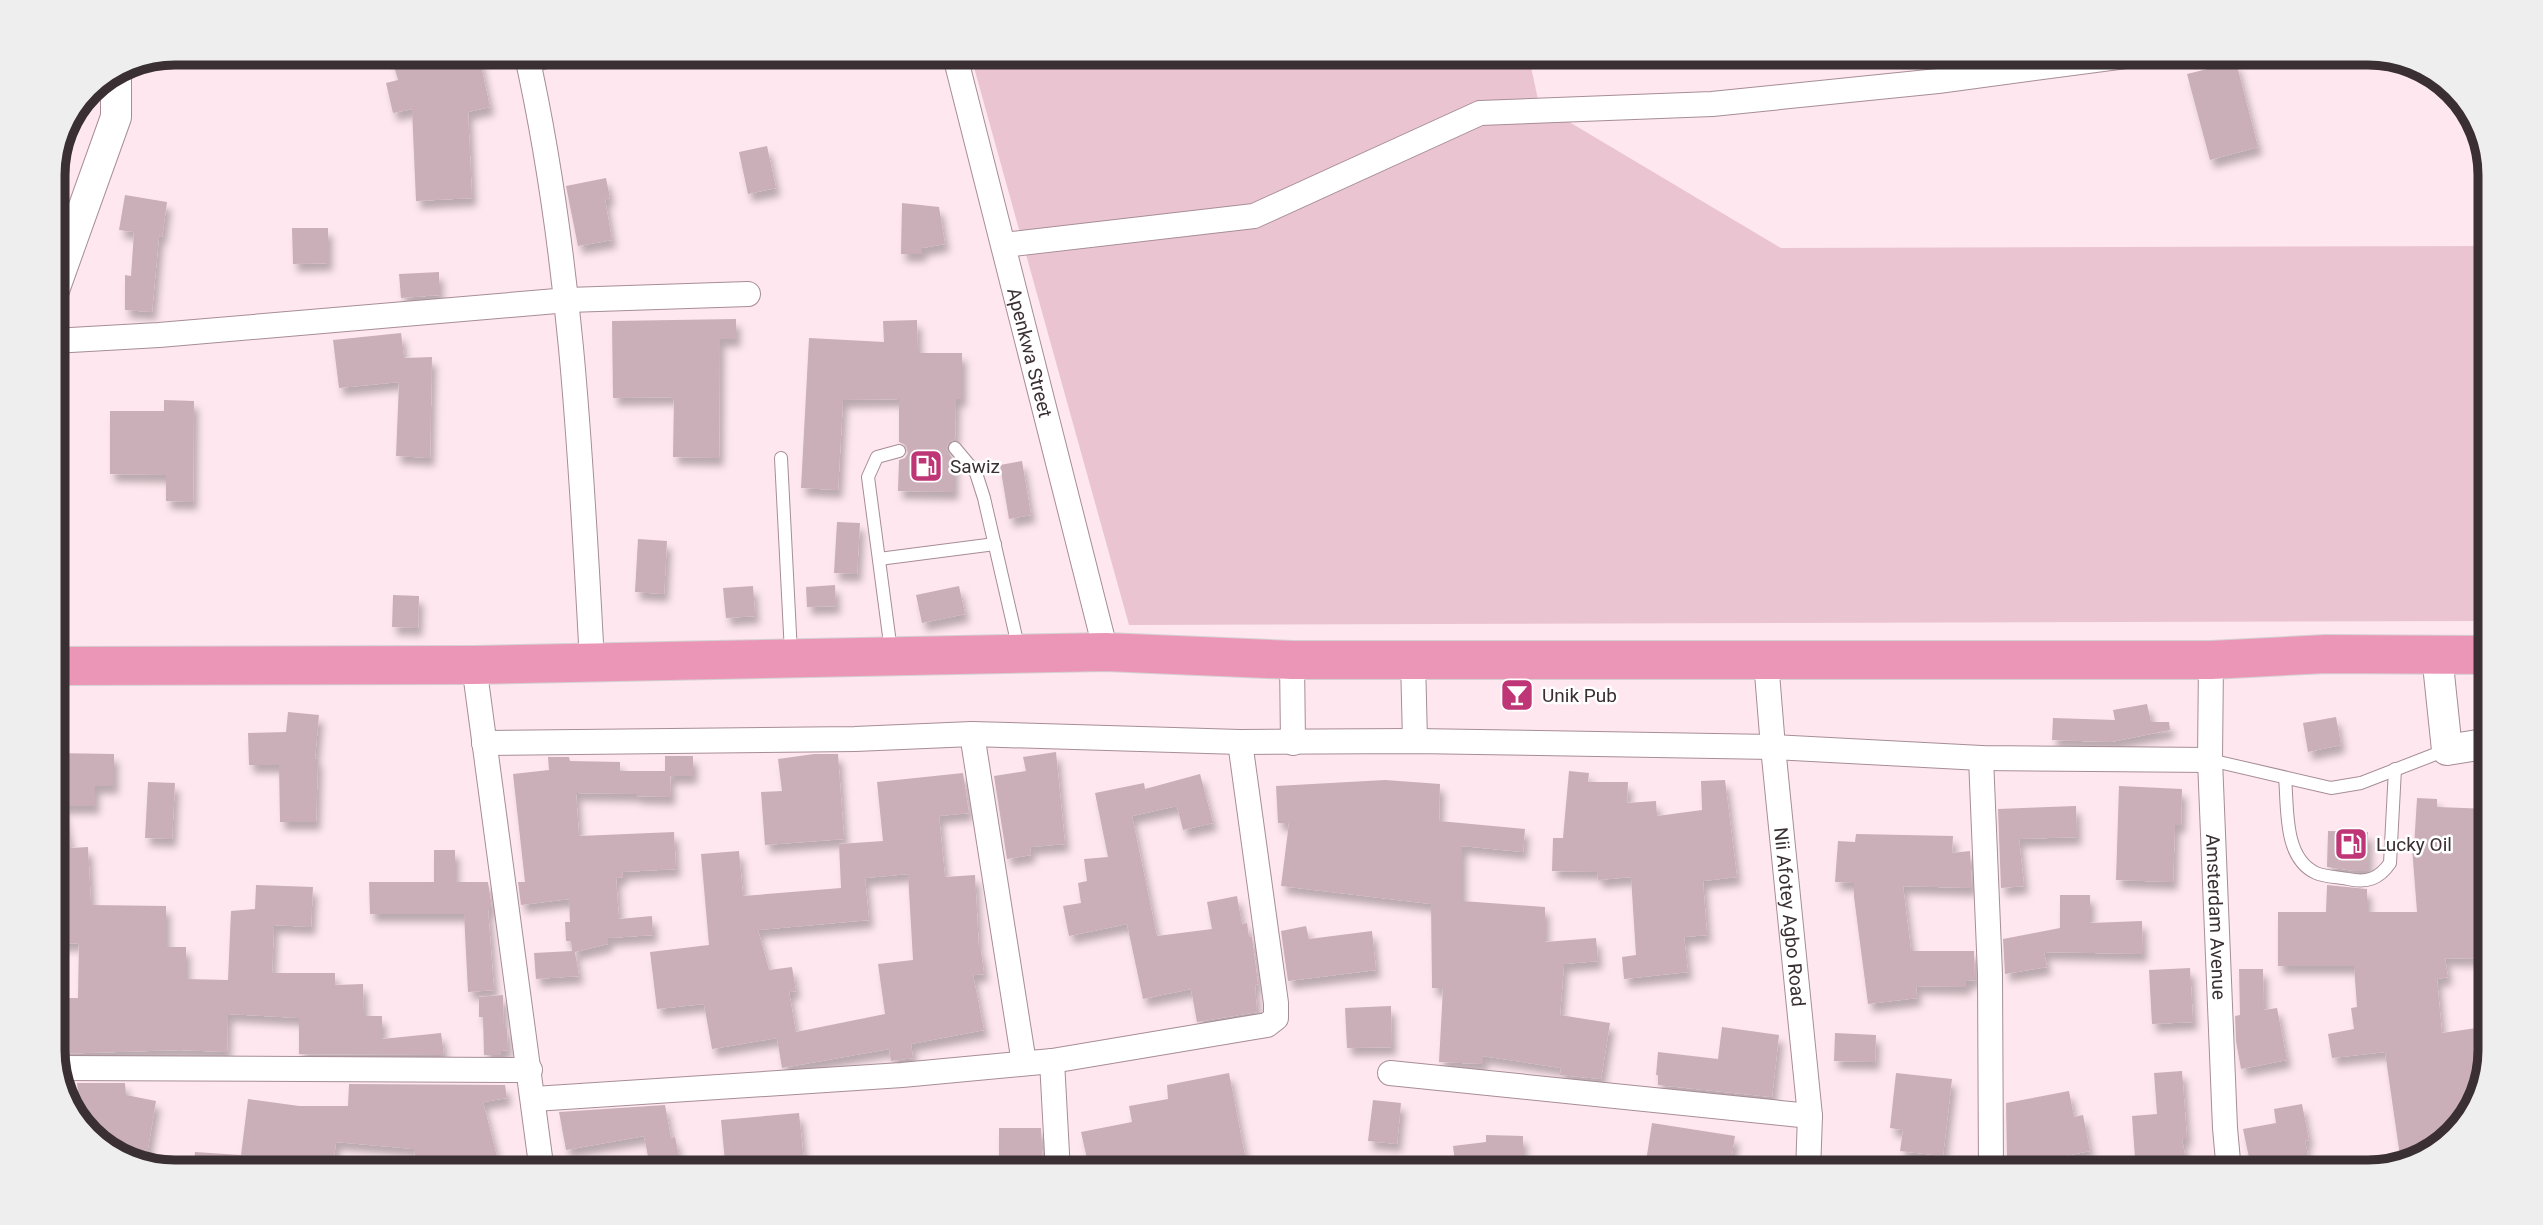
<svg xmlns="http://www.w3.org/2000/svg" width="2543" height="1225" font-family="Roboto,sans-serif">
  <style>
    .green { fill: #eac5d1 }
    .building { fill: #caafb8; fill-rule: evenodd; filter: url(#shadow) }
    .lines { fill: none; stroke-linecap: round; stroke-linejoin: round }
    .service-casing { stroke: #a78d96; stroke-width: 14 }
    .minor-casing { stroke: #a78d96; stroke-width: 26 }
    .tertiary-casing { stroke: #a78d96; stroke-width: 32 }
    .trunk-casing { stroke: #d4d1d2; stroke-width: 40 }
    .service { stroke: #fff; stroke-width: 12 }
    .minor { stroke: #fff; stroke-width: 24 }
    .tertiary { stroke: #fff; stroke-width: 30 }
    .trunk { stroke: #eb96b6; stroke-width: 38 }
    .labels { text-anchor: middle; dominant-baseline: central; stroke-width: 5; stroke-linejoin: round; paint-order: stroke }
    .street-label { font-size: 19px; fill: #3a2f33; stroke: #fff }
    .poi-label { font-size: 19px; fill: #3a2f33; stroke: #fff; text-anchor: start }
    .rim { fill: none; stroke: #3a2f33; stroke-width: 9 }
  </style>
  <defs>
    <filter id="shadow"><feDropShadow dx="4.5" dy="8" stdDeviation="3.5" flood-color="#0004"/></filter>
  </defs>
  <rect width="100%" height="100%" fill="#fee7ee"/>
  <!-- green -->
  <polygon class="green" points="970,53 1528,53 1539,104 1781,248 2490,246 2490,621 1129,625"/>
  <!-- building -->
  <g class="building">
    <polygon points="390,52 478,52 490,107 468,112 472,198 416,201 412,109 393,113 386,83 398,80"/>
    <polygon points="2236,62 2258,147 2210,160 2187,74"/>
    <polygon points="767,146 776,188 748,194 739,152"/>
    <polygon points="606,178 610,198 605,199 612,240 578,246 566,186"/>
    <polygon points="125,195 167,202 162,237 159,236 152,312 125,310 125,275 131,276 134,232 119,230"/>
    <polygon points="902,203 939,207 945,244 922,248 922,254 901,254"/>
    <polygon points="292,228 328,228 328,263 293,264"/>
    <polygon points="439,272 439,295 401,298 399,274"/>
    <polygon points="736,319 736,339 720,339 719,458 673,457 674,397 613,398 612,321"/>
    <polygon points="917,320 918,353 962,353 962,399 956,399 955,439 949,442 946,449 954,461 954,492 898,491 899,460 905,458 908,453 906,445 899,442 899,399 843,400 838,490 801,488 809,338 884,342 883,321"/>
    <polygon points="401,333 404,358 432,357 430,458 396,456 399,382 339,388 333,340"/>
    <polygon points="164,400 194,401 193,502 166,501 166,475 110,474 110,411 164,411"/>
    <polygon points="1022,461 1031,515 1009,519 1000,465"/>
    <polygon points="837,522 860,523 857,574 834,573"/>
    <polygon points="638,539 667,541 664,594 635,592"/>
    <polygon points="835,585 836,606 807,607 806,587"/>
    <polygon points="753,586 755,616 726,618 723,588"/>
    <polygon points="959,586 965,614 922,623 916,595"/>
    <polygon points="393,595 419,596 418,628 392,627"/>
    <polygon points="2147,704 2151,722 2169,722 2170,730 2111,742 2052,740 2053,718 2115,720 2113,710"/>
    <polygon points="288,712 319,715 315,758 318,759 316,822 280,822 279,765 249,765 248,733 286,732"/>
    <polygon points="2336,717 2341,745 2308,752 2303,723"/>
    <polygon points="1056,752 1065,844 1030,847 1031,855 1007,859 994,776 1026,771 1023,757"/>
    <polygon points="53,753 114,754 114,786 95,786 95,806 62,806 71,848 88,847 91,905 166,906 166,947 186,947 186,979 228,980 231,911 255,909 256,885 313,887 311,927 274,925 272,973 335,973 335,985 363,984 364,1016 382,1016 382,1039 441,1033 444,1055 299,1054 299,1018 228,1014 227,1052 179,1050 53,1054 53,998 78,998 79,943 53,944 53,806 55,806 53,806"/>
    <polygon points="814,754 838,754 844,839 765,845 761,792 782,791 778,759"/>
    <polygon points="665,756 693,756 693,776 670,776 671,797 636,796 636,794 576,793 579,836 674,832 676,869 622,872 623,877 616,878 619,919 652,916 653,935 608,938 608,944 575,952 579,976 536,979 534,953 572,951 571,941 566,941 565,922 570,922 569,899 521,905 518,882 525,882 513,774 549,770 548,757 569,757 570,761 620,762 620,771 665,771"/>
    <polygon points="1569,771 1589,773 1588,782 1628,782 1627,803 1656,801 1657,816 1702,810 1701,781 1725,780 1737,877 1703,881 1707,935 1684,937 1688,972 1624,979 1622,957 1636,955 1631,877 1598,880 1597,872 1552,871 1553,838 1563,838"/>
    <path d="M963,773l6,40 -30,3 6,61 30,-2 4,76h2l3,23 -11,1 11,55 -73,14 2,14 -22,3 -2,-12 -107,19 -5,-30 -65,11 -8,-45 -47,5 -7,-57 59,-7 -8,-91 38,-3 4,45 98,-8 -2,-44 44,-3 -6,-59zM908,874l5,86 -35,4 7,50 -89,18 -7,-40 7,-1 -4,-24 -23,3 -11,-40 111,-10 -4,-42z"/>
    <polygon points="1200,774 1213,823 1183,830 1177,806 1132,816 1157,936 1212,929 1207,902 1237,896 1242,924 1247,923 1249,937 1252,937 1258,984 1255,985 1257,1012 1197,1022 1191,989 1143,999 1127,924 1069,936 1063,906 1081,903 1078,883 1087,881 1084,859 1108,857 1095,793 1144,783 1145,789"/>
    <polygon points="1385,780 1440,784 1439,821 1525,829 1523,852 1462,846 1462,901 1545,907 1545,942 1596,938 1598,961 1564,964 1560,1015 1610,1023 1601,1079 1560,1075 1561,1068 1483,1056 1483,1064 1439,1062 1443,988 1432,988 1431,904 1281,886 1289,823 1278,823 1276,786"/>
    <polygon points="148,782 175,783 172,839 145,838"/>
    <polygon points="2119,786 2182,789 2181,825 2175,825 2173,882 2116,880"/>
    <polygon points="2417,798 2437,799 2437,807 2490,809 2490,959 2445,958 2448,977 2437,979 2442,1033 2490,1026 2490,1051 2478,1104 2436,1152 2401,1163 2385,1052 2332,1058 2328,1034 2354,1029 2351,1008 2357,1007 2354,966 2278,966 2278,912 2326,912 2327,885 2367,889 2367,912 2417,912 2412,847 2414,847"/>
    <polygon points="2076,806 2077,837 2019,839 2024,886 2001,888 1998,809"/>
    <polygon points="2328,831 2368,832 2368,871 2356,871 2327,867"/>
    <polygon points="1856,834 1953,836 1952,853 1970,851 1972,888 1903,886 1911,951 1974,951 1975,980 1966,981 1966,987 1916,986 1917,998 1868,1004 1854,897 1854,883 1835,882 1838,841 1855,842"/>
    <polygon points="434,850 455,850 455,882 488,882 492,909 488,909 494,990 468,992 464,914 370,914 369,882 434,882"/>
    <polygon points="2060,895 2090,895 2090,923 2142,921 2143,954 2044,952 2047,967 2005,974 2003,939 2060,928"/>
    <polygon points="1306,926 1309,939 1372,931 1376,970 1288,981 1281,931"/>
    <polygon points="2190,968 2193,1022 2152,1024 2149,970"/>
    <polygon points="2239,969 2263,969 2264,1010 2277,1008 2287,1060 2241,1069 2236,1041 2235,1016 2240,1015"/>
    <polygon points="503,995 504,1029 507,1029 508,1050 501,1051 501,1055 484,1055 483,1017 479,1017 479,997"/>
    <polygon points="1391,1006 1392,1047 1347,1048 1345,1008"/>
    <polygon points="1722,1027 1779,1035 1772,1097 1658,1085 1658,1075 1656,1075 1658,1052 1718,1059"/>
    <polygon points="1835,1033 1876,1035 1875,1062 1834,1061"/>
    <polygon points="2182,1071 2187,1139 2182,1139 2188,1172 2136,1172 2132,1116 2157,1114 2154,1073"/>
    <polygon points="1229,1073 1246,1161 1204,1170 1203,1167 1171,1172 1141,1172 1140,1165 1102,1172 1090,1172 1081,1132 1132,1122 1129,1106 1168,1099 1167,1085"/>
    <polygon points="1896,1073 1952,1079 1943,1156 1900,1151 1903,1130 1890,1128"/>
    <polygon points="77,1083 125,1083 126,1095 156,1101 145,1166 121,1160 81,1125"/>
    <polygon points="349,1084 505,1085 507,1098 483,1102 501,1172 417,1172 414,1149 336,1142 332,1172 193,1172 195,1152 241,1155 248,1099 299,1106 348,1106"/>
    <polygon points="2069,1091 2074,1117 2083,1115 2090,1151 2040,1161 2039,1156 2007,1160 2006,1103"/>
    <polygon points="1373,1100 1401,1103 1397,1144 1368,1141"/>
    <polygon points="2302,1104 2309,1140 2305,1141 2311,1172 2252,1172 2243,1129 2276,1123 2274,1109"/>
    <polygon points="665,1105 671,1138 675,1137 682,1172 651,1172 644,1136 566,1150 559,1112"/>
    <polygon points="799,1113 805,1172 726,1172 721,1120"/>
    <polygon points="1652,1123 1735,1136 1729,1172 1672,1172 1645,1168"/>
    <polygon points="999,1128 1041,1128 1043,1172 999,1172"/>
    <polygon points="1486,1135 1523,1136 1523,1172 1486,1171 1486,1166 1456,1170 1453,1146 1486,1142"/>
  </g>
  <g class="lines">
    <defs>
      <g id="service">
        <polyline points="955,448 976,473 984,498 1019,650"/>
        <polyline points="781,458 791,653"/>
        <polyline points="879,559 995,544"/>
        <polyline points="891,651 868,477 877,457 899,451"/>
        <polyline points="2210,760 2331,788 2361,783 2446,750"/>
        <path d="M2285,778c3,29 -2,80 31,95 9,4 22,4 32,6 19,4 31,0 42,-16l5,-94"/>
      </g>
      <g id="minor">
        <path d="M526,52c45,201 55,406 66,610"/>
        <path id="s1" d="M954,52l152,600"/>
        <polyline points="528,61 560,52"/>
        <polyline points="1004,245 1254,216 1480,113 1712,104 1938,81 2156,52"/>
        <polyline points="53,341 159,335 568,300 748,294"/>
        <polyline points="1292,660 1293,743"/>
        <polyline points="1413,660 1415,741"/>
        <path id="s2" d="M2211,660l-1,100 15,368 4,44"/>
        <path id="s3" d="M1766,661l7,86 37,369 -2,56"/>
        <polyline points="474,665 542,1172"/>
        <polyline points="972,734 1024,1063"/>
        <polyline points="1240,742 1415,741 1773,747 1981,758 2210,760"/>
        <polyline points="484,743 855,739 972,734 1240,742 1276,1003 1276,1018 1267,1025 1052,1061 902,1075 534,1099"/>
        <polyline points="1981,758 1990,974 1991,1172"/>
        <polyline points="1052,1061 1058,1172"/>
        <polyline points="56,1068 530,1070"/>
        <polyline points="1390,1073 1810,1116"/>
      </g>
      <g id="tertiary">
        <polyline points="53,293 116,117 116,69"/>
        <polyline points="2437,655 2447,750 2490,743"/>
      </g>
      <polyline id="trunk" points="53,666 474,665 1106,652 1292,660 2211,660 2326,654 2490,655"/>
    </defs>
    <!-- service casing -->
    <use href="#service" class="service-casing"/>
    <!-- minor casing -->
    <use href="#minor" class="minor-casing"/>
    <!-- tertiary casing -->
    <use href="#tertiary" class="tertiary-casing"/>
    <!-- trunk casing -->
    <use href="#trunk" class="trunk-casing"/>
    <!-- service -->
    <use href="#service" class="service"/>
    <!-- minor -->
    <use href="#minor" class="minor"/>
    <!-- tertiary -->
    <use href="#tertiary" class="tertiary"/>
    <!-- trunk -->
    <use href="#trunk" class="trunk"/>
  </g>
  <!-- icons -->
  <defs>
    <symbol id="fuel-square" viewBox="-11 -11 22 22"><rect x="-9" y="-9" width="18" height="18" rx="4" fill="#be3675" stroke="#fff"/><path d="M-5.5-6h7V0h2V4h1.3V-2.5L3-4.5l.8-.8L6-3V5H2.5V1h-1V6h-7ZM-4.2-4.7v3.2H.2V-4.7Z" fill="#fff"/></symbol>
    <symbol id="bar-square" viewBox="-11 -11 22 22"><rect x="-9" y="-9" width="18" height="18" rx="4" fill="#be3675" stroke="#fff"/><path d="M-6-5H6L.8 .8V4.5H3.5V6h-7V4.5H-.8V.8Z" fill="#fff"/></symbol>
  </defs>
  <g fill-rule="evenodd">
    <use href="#fuel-square" x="907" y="447" width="38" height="38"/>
    <use href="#bar-square" x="1498" y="676" width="38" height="38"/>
    <use href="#fuel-square" x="2332" y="825" width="38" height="38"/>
  </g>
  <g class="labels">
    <!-- street labels -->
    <g class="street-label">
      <text stroke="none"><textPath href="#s1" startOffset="310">Apenkwa Street</textPath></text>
      <text stroke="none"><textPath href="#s2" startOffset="257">Amsterdam Avenue</textPath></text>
      <text stroke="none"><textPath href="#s3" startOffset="257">Nii Afotey Agbo Road</textPath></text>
    </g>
    <!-- poi labels -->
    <g class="poi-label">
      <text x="950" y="466">Sawiz</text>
      <text x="1542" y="695">Unik Pub</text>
      <text x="2376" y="844">Lucky Oil</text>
    </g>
  </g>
  <!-- crop -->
  <path d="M0 0H2543V1225H0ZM175 65H2368A110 110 0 0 1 2478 175V1050A110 110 0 0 1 2368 1160H175A110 110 0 0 1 65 1050V175A110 110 0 0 1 175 65Z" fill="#efeeef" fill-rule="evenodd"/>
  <path class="rim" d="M175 65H2368A110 110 0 0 1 2478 175V1050A110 110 0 0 1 2368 1160H175A110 110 0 0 1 65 1050V175A110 110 0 0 1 175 65Z"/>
</svg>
